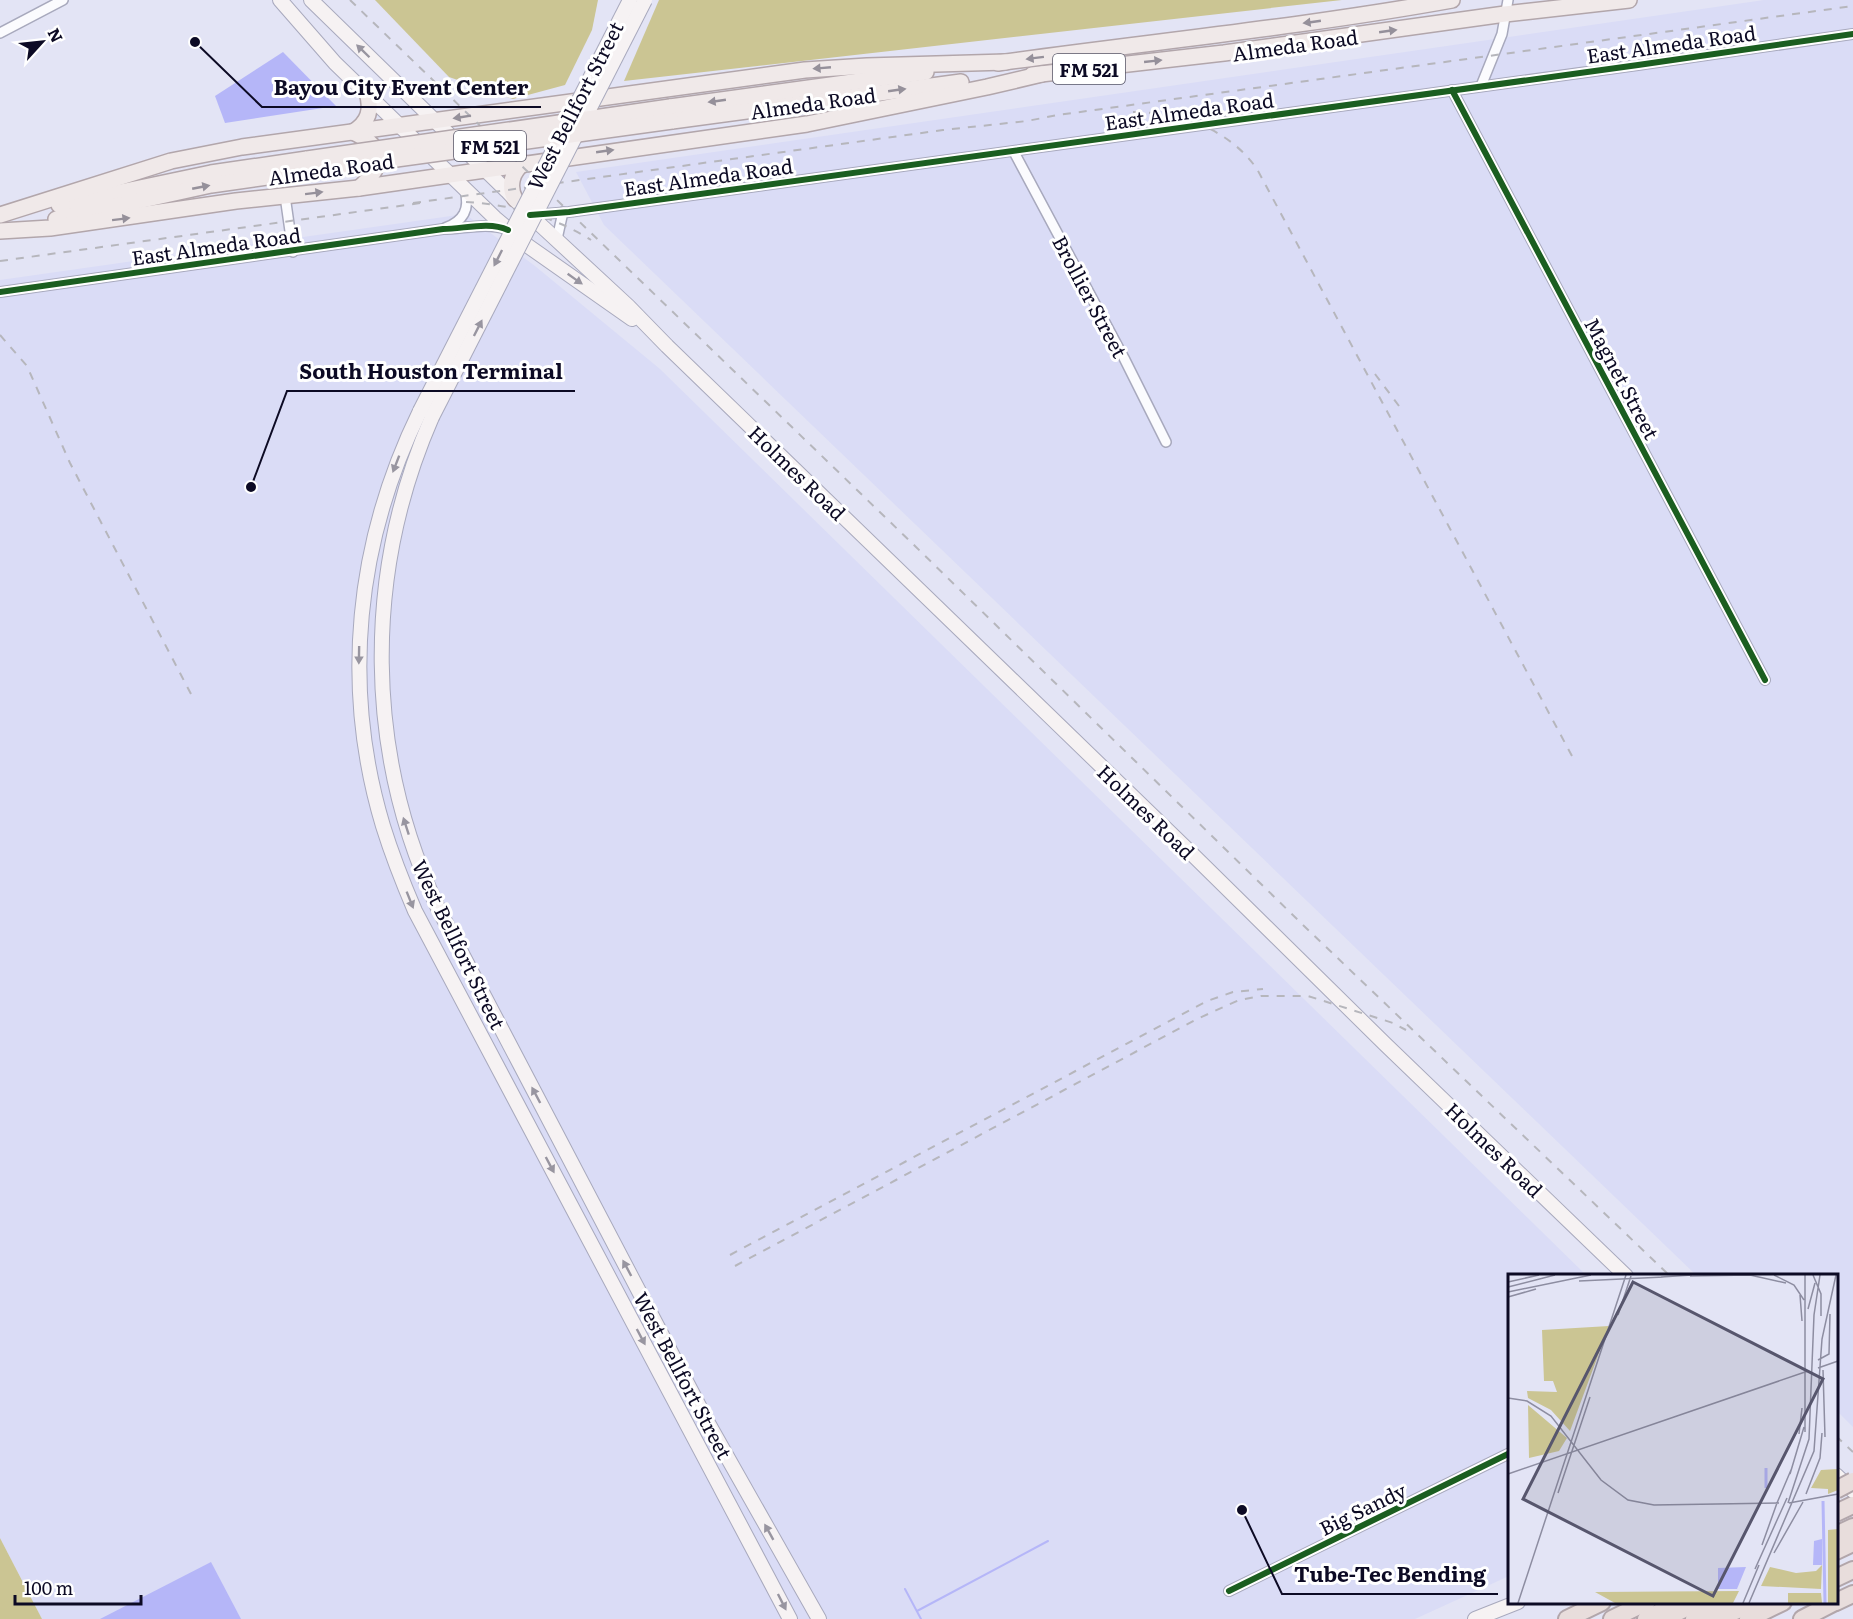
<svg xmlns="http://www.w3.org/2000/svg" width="1853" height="1619" font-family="Literata,serif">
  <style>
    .built { fill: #dadcf6 }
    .forest { fill: #cbc593 }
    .water { fill: #b5b6f8 }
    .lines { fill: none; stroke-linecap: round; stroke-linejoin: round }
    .stream { stroke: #b5b6f8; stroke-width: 2 }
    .street-casing { stroke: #a8a9bd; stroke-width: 12 }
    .secondary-casing { stroke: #a8a9bd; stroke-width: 16 }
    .primary-casing { stroke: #b2a6ab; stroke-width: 18 }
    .highway-casing { stroke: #b2a6ab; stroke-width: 20 }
    .street { stroke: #fbfbfe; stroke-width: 9 }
    .secondary { stroke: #f6f2f3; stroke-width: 14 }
    .primary { stroke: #f0e9e9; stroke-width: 15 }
    .highway { stroke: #e8dddc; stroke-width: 16 }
    .rail { stroke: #b6b6bc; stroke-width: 2; stroke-dasharray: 8 8; stroke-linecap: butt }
    .secondary-bridge-casing { stroke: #a8a9bd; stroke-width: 16; stroke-linecap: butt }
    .primary-bridge-casing { stroke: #b2a6ab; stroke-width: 18; stroke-linecap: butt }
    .highway-bridge-casing { stroke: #b2a6ab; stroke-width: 20; stroke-linecap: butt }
    .secondary-bridge { stroke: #f6f2f3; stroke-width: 14 }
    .primary-bridge { stroke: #f0e9e9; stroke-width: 15 }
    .highway-bridge { stroke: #e8dddc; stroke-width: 16 }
    .cycleway-casing { stroke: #fff; stroke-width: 10 }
    .cycleway { stroke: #1b5e20; stroke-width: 6 }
    .oneway { fill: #95909a }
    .oneway2 { fill: #9895a0 }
    .labels { text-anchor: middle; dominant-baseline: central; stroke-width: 6; stroke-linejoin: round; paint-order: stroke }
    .shield { fill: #fff; stroke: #555466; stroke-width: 1.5 }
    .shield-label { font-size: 18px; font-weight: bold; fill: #0c0a24 }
    .street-label { font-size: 20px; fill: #0c0a24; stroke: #fff }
    .inset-river { fill: none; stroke: #b5b6f8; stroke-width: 3 }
    .inset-road { fill: none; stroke: #8d8da1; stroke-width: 1.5 }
    .view { fill: #57566d; fill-opacity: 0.15; stroke: #57566d; stroke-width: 3 }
    .inset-edge { fill: none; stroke: #0c0a24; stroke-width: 3 }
    .leader { fill: none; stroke: #0c0a24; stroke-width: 2 }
    .callout-dot { fill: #0c0a24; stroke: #fff; stroke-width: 2 }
    .callout-label { font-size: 21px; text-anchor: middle; font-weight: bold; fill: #0c0a24; stroke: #fff; stroke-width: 6; stroke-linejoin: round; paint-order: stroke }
  </style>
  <rect width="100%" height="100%" fill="#e3e4f5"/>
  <!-- built -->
  <g class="built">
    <polygon points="1764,0 1853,0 1853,1427 1837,1411 1836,1276 1696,1275 604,225 576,172"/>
    <polygon points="465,214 535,266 660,369 1586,1275 1510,1276 1509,1576 1415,1619 42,1619 0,1538 0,280"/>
  </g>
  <!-- forest -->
  <g class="forest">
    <polygon points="375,0 598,0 592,30 565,85 513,99 449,77"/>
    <polygon points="659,0 1342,0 624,81"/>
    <polygon points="0,1538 42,1619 0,1619"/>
  </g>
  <!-- water -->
  <g class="water">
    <polygon points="283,52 336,106 225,123 215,96"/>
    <polygon points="211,1562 241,1619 100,1619"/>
  </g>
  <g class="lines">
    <!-- stream -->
    <g class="stream">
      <polyline points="905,1589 921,1619"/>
      <polyline points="917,1611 1048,1541"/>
    </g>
    <defs>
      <g id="street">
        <polyline points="0,33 63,0"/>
        <polyline points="1481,86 1502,34 1508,0"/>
        <polyline points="1452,90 1765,680"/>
        <polyline points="1014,152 1124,358 1166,442"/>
        <polyline points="285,196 293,252"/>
        <polyline points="532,215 569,212 1638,65 1853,34"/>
        <path d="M445,228c19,-7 25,-19 20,-38"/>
        <polyline points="557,239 563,212"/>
        <path d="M0,292l443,-63c20,0 43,-7 63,0"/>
        <polyline points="1229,1591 1510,1453"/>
      </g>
      <g id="secondary">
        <polyline points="280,0 335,63 495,218 528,246 632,319"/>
        <polyline points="311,0 507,191 533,218 628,306 667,346 1192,854 1385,1044 1626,1276"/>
        <path d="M420,411c-64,131 -79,275 -37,415 9,29 20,57 32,85l375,708"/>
        <path d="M432,417c-69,158 -67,336 6,491l270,515 111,196"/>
        <polyline points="1836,1475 1853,1491"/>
        <polyline points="1475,1619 1518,1602"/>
      </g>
      <g id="primary">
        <path d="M998,63c151,-21 304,-36 454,-63"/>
        <polyline points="1032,75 1224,53 1505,14 1629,0"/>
        <polyline points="670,107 926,72"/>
        <polyline points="672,121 961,82"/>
        <path d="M353,132c32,15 32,34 6,56"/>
        <path d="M353,132c16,-10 19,-22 14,-40"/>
        <path d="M515,199c-7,-13 -3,-28 9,-36"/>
        <polyline points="59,205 211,173 307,159"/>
        <polyline points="0,215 171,161 242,147 805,70 867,66 1006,62"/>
        <polyline points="56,219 211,185 309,171"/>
        <polyline points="0,231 50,228 236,201 359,188 807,124 987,87 1042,74"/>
      </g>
      <g id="highway">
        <polyline points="1836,1535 1853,1527"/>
        <polyline points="1836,1551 1853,1543"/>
        <polyline points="1836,1578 1853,1570"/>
        <polyline points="1836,1602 1853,1594"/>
        <polyline points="1567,1619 1602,1602"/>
        <polyline points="1612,1619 1647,1602"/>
        <polyline points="1646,1619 1672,1606"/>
        <polyline points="1664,1619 1698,1602"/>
        <polyline points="1694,1619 1728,1602"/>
        <polyline points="1717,1619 1756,1602"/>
        <polyline points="1748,1619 1783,1602"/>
        <polyline points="1802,1619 1835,1602"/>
      </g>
    </defs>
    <!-- street casing -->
    <use href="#street" class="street-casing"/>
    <!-- secondary casing -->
    <use href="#secondary" class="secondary-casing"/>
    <!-- primary casing -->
    <use href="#primary" class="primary-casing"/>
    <!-- highway casing -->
    <use href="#highway" class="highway-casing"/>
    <!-- street -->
    <use href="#street" class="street"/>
    <!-- secondary -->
    <use href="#secondary" class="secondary"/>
    <!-- primary -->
    <use href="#primary" class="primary"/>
    <!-- highway -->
    <use href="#highway" class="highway"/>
    <!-- rail -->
    <g class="rail">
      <polyline points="350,0 916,547 1302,924 1670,1276"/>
      <path d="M1133,112c48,0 96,17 124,57l315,587"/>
      <path d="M466,202c43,2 89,15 125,38"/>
      <polyline points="413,203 943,130 1027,121 1058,115 1853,6"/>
      <polyline points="0,261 421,203"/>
      <polyline points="0,335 27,366 70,463 191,694"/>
      <polyline points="1375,374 1399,406"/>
      <polyline points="730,1255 1207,1001 1233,992 1263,989"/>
      <polyline points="735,1266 1197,1019 1239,1000 1261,996 1308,996 1393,1023 1406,1030"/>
      <polyline points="1836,1436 1853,1452"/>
    </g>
    <defs>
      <g id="secondary-bridge">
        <polyline points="420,411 630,0"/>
        <polyline points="432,417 645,0"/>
      </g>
      <g id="primary-bridge">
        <polyline points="307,159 670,107"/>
        <polyline points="309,171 672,121"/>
      </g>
      <g id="highway-bridge">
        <polyline points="1836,1490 1853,1481"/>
        <polyline points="1836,1513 1853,1505"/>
      </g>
    </defs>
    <!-- secondary-bridge casing -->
    <use href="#secondary-bridge" class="secondary-bridge-casing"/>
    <!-- primary-bridge casing -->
    <use href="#primary-bridge" class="primary-bridge-casing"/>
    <!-- highway-bridge casing -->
    <use href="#highway-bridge" class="highway-bridge-casing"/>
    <!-- secondary-bridge -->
    <use href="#secondary-bridge" class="secondary-bridge"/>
    <!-- primary-bridge -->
    <use href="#primary-bridge" class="primary-bridge"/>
    <!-- highway-bridge -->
    <use href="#highway-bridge" class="highway-bridge"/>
    <defs>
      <g id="cycleway">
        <polyline points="1452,90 1765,680"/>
        <polyline points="530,215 569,212 1638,65 1853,34"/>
        <path d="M0,292l443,-63c21,0 45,-8 65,1"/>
        <polyline points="1229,1591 1510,1453"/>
      </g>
    </defs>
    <!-- cycleway casing -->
    <use href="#cycleway" class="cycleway-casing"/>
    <!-- cycleway -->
    <use href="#cycleway" class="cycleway"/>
  </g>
  <!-- one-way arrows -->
  <defs><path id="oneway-solid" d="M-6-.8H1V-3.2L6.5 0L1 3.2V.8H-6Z" transform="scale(1.5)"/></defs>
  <g class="oneway">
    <use href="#oneway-solid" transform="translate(1312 22) rotate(172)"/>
    <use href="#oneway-solid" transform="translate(1388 31) rotate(-8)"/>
    <use href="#oneway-solid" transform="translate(1035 58) rotate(173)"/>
    <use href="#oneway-solid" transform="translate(1153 61) rotate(-6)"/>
    <use href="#oneway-solid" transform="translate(822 68) rotate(175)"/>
    <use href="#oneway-solid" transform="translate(897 90) rotate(-8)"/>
    <use href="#oneway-solid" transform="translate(717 101) rotate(172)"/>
    <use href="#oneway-solid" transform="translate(462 117) rotate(171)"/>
    <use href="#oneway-solid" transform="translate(605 151) rotate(-8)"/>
    <use href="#oneway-solid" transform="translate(201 187) rotate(-11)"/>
    <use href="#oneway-solid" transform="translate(314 193) rotate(-7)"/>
    <use href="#oneway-solid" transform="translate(121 219) rotate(-7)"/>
  </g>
  <g class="oneway2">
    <use href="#oneway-solid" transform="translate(363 51) rotate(-136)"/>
    <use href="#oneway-solid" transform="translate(498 258) rotate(117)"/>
    <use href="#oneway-solid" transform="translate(575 279) rotate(35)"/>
    <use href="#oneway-solid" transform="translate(478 328) rotate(-63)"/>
    <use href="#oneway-solid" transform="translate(396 464) rotate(111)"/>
    <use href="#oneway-solid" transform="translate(359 655) rotate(91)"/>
    <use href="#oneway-solid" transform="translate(406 826) rotate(-108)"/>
    <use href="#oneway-solid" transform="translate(410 900) rotate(68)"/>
    <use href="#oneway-solid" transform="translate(536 1095) rotate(-118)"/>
    <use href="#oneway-solid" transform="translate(550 1165) rotate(62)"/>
    <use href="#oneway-solid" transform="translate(627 1268) rotate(-118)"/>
    <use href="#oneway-solid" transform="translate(641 1337) rotate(62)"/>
    <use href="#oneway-solid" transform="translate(769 1532) rotate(-119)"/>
    <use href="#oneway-solid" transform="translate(782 1602) rotate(63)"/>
  </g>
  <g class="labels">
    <!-- shield labels -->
    <g class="shield">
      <rect x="1053" y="54" width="72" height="30" rx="4.5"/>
      <rect x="454" y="131" width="72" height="30" rx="4.5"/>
    </g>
    <g class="shield-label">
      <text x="1089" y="69">FM 521</text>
      <text x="490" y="146">FM 521</text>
    </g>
    <!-- street labels -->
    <g class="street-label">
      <text transform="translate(1671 43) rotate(-8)">East Almeda Road</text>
      <text transform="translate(1295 44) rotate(-8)">Almeda Road</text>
      <text transform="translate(813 102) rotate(-8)">Almeda Road</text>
      <text transform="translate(574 105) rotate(-63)">West Bellfort Street</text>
      <text transform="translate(1189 110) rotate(-8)">East Almeda Road</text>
      <text transform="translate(331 168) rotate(-8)">Almeda Road</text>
      <text transform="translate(708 176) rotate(-8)">East Almeda Road</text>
      <text transform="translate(216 245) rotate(-8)">East Almeda Road</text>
      <text transform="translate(1091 296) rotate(62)">Brollier Street</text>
      <text transform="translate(1623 378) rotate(62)">Magnet Street</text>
      <text transform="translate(798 472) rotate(44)">Holmes Road</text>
      <text transform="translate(1147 811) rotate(44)">Holmes Road</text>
      <text transform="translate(460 944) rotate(64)">West Bellfort Street</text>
      <text transform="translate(1495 1149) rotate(44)">Holmes Road</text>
      <text transform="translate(684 1375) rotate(62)">West Bellfort Street</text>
      <text transform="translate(1362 1508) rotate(-26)">Big Sandy</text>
    </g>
  </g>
  <!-- overview -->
  <g transform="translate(1508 1274)">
    <rect width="330" height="330" fill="#e3e4f5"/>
    <path d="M101,52l-39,105 -19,-21 -23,-12 -1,-7 30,1 -4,-11h-9l-2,-51zM20,131l39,33 -8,13 -30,7zM330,195v21l-10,4v-5l-17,-1 10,-18zM330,255v74h-10v-73zM314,291l-1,24 -60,-3 9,-19 26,6 20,-2zM231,317l-6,12h-118l-20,-11zM280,319h33l1,10h-34z" fill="#cbc593"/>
    <path d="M314,265v26h-9l1,-24zM238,293l-9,22h-19v-21z" fill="#b5b6f8"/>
    <path class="inset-river" d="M258,194v20M315,227l2,102"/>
    <path class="inset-road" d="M266,1l20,10 10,15M297,1v157M305,1l8,19v22M182,2l60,-1 36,8M153,3l31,-2M71,7l85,-4M0,8l31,-7M0,13l47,-12M0,18l83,-17M292,21l2,26M0,23l28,-8M300,35l7,-26M110,41l13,-39M310,86l11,-6 1,-40M310,94l20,-7M315,96l2,67M0,124l19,3 24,15 50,64 27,20 26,5 125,-2M291,160l3,-26M0,200l300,-103M282,200l14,-47M50,219l32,-96M298,220l14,-36 2,-25M269,229l14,-33M280,229l21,-64 5,-124 6,-40M281,229l49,-9M254,271l15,-42M266,279l29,-51M247,295l32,-71M10,329l108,-328M235,329l16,-38M241,329l65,-152 8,-112 14,-64"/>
    <path class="view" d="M125,8l190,97 -110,217 -190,-97z"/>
    <rect width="330" height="330" class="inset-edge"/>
  </g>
  <!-- callouts -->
  <path class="leader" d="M195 42L262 107H541M251 487L287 391H575M1242 1510L1282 1594H1498"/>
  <g class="callout-dot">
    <circle cx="195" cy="42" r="6"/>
    <circle cx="251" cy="487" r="6"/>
    <circle cx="1242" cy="1510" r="6"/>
  </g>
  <g class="callout-label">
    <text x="401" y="95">Bayou City Event Center</text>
    <text x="431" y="379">South Houston Terminal</text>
    <text x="1390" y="1582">Tube-Tec Bending</text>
  </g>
  <!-- north arrow -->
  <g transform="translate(42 42) rotate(63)" stroke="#ffffff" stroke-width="4.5" paint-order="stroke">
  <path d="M0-4.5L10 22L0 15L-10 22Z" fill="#0c0a24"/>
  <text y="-9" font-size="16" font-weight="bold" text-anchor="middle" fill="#0c0a24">N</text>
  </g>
  <!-- scale -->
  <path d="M15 1595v9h126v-9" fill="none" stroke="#0c0a24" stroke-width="3"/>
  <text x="24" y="1595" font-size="18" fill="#0c0a24" stroke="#ffffff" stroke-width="4.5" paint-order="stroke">100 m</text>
</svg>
